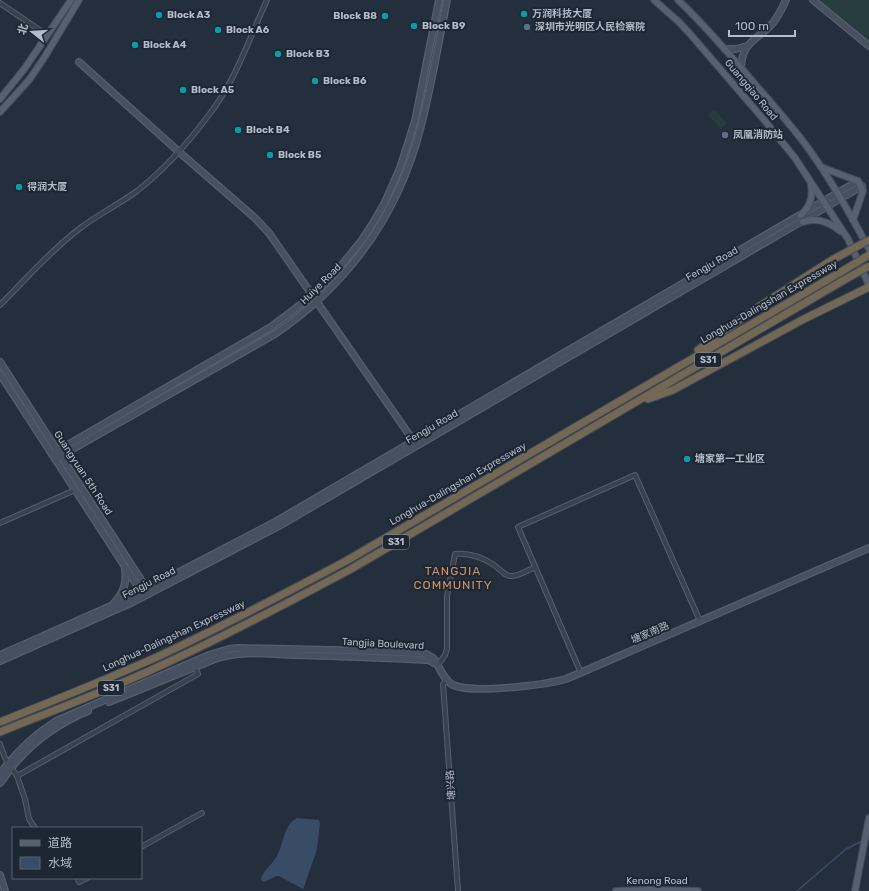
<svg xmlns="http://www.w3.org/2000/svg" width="869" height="891" font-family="Rubik,'Noto Sans SC',sans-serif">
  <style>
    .green { fill: #263c3f }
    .water { fill: #394c67 }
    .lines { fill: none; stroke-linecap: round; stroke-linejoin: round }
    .stream { stroke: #394c67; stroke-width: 1.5 }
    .street-casing { stroke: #565f6c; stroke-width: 6 }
    .secondary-casing { stroke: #565f6c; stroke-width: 8 }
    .primary-casing { stroke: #414a57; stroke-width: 8 }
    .highway-casing { stroke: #434c59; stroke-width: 9 }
    .street { stroke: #38414e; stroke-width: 4 }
    .secondary { stroke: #465061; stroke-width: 5.5 }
    .primary { stroke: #56606e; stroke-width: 6 }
    .highway { stroke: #746855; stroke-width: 7 }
    .highway-bridge-casing { stroke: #434c59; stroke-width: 9; stroke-linecap: butt }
    .highway-bridge { stroke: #746855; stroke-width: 7 }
    .culture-dot { fill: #0f9aa8; stroke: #1d2633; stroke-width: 1.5 }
    .service-dot { fill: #5c6f8a; stroke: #1d2633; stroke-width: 1.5 }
    .labels { text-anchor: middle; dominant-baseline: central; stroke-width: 4; stroke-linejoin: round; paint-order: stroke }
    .shield { fill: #1d2633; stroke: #878f9c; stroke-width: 1 }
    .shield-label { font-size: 9px; font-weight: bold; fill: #b4bcc9 }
    .poi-label { font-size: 10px; font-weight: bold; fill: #b4bcc9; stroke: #1d2633; text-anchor: start }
    .street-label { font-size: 10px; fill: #b4bcc9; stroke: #1d2633 }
    .quarter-label { font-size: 12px; letter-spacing: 1px; fill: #d59563; stroke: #1d2633 }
  </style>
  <rect width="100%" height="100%" fill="#242f3e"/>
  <!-- green -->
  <g class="green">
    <polygon points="818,0 869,0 869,41 867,39"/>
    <polygon points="714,109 727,123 721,129 708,115"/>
  </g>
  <!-- water -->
  <path class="water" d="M297,818l22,2 1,3 -3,26 -13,38 -1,2 -24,-13h-2l-13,6 -3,-2c2,-10 9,-13 14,-21 9,-12 7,-33 22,-41z"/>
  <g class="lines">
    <!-- stream -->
    <polyline class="stream" points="797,891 846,849 862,841"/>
    <defs>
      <g id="street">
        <polyline points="0,3 47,35"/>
        <path d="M0,305c25,-25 50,-54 79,-76 18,-14 39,-24 58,-38 27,-21 51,-48 71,-75 27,-34 41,-77 59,-116"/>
        <polyline points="0,523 75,490"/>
        <path d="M438,665l7,-10 2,-6v-53l8,-42c14,-1 27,3 39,11 5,3 11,12 18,11 7,0 16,-6 23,-9"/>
        <polyline points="581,673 518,527 635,475 700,621"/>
        <polyline points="447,680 443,684 458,891"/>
        <polyline points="0,744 5,758 17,776"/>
        <polyline points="35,828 29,819 25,799 17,776 198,674 195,667"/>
        <polyline points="141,847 202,813"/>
        <polyline points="77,878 79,882 87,878"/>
      </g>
      <g id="secondary">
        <polyline points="813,0 869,46"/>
        <polyline points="725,49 736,49 747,46"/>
        <polyline points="79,62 178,151 255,218 269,233 415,443"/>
        <path d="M741,68c1,-26 15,-27 31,-44 6,-7 10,-16 14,-24"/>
        <polyline points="0,362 147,589 148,592"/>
        <polyline points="0,374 142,593"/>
        <polyline points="52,454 271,327 312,296 340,267 362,240 373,223 384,204 400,168 415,121 439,0"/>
        <path d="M55,459l220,-125c76,-52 125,-121 147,-212 10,-40 17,-81 25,-122"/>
        <path d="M114,603c10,-10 13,-20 11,-33"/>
        <polyline points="0,655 131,597 275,522 858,181"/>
        <polyline points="0,661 133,602 279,526 862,186"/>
        <path d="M109,702l106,-43c25,-9 53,-5 79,-4 45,1 89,3 134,5l8,4"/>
        <path d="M0,774c15,-21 34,-39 56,-53l153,-66 20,-6 10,-1 131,3 56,3 7,4 2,2c5,9 9,20 18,25 20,9 91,0 113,-6l303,-131"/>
        <path d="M0,783c4,-4 7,-10 11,-15 20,-25 48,-45 77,-57"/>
        <polyline points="0,875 5,891"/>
      </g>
      <g id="primary">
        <polyline points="654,0 679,22 691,35 765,121 795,158 848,239 869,285"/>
        <path d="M678,0c23,21 43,45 64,69 22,26 46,52 66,79 23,32 43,67 61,101"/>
        <polyline points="0,99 25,68 71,0"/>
        <polyline points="0,112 29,80 44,58 79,0"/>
        <polyline points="821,167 858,181 863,191 853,220"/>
        <path d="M801,215c9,-9 12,-17 10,-30"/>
        <path d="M803,222c14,-5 26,0 37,9"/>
        <polyline points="616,891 649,890 698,891"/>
        <polyline points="855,891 869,818"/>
      </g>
      <g id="highway">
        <polyline points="698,350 752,311 832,260"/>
        <polyline points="648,399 673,390 802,320 869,287"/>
        <path d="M0,722c53,-21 105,-42 157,-65 64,-30 127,-63 189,-96l493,-288"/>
        <path d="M0,732c54,-22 109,-42 162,-67 64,-29 127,-63 189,-96l493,-289"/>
      </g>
    </defs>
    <!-- street casing -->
    <use href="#street" class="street-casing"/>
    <!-- secondary casing -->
    <use href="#secondary" class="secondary-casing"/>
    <!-- primary casing -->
    <use href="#primary" class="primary-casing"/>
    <!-- highway casing -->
    <use href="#highway" class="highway-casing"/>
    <!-- street -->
    <use href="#street" class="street"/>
    <!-- secondary -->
    <use href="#secondary" class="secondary"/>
    <!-- primary -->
    <use href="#primary" class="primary"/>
    <!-- highway -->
    <use href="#highway" class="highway"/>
    <defs>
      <g id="highway-bridge">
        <polyline points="832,260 869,240"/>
        <polyline points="839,273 869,255"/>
        <polyline points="844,280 869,266"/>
      </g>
    </defs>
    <!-- highway-bridge casing -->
    <use href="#highway-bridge" class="highway-bridge-casing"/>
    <!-- highway-bridge -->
    <use href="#highway-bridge" class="highway-bridge"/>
  </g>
  <!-- markers -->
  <g class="culture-dot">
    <circle cx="524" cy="14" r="4"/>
    <circle cx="159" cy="15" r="4"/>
    <circle cx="385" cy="16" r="4"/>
    <circle cx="414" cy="26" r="4"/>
    <circle cx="218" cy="30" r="4"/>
    <circle cx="135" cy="45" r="4"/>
    <circle cx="278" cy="54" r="4"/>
    <circle cx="315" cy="81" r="4"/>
    <circle cx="183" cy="90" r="4"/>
    <circle cx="238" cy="130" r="4"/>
    <circle cx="270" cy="155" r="4"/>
    <circle cx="19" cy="187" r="4"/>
    <circle cx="687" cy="459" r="4"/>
  </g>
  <g class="service-dot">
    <circle cx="527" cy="27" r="4"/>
    <circle cx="725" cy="135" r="4"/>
  </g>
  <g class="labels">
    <!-- shield labels -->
    <g class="shield">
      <rect x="695" y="353" width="26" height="14" rx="3"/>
      <rect x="383" y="535" width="26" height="14" rx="3"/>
      <rect x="98" y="681" width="26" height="14" rx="3"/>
    </g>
    <g class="shield-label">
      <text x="708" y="360">S31</text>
      <text x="396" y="542">S31</text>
      <text x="111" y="688">S31</text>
    </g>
    <!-- poi labels -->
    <g class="poi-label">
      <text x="532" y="14">万润科技大厦</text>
      <text x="167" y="15">Block A3</text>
      <text x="377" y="16" text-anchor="end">Block B8</text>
      <text x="422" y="26">Block B9</text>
      <text x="535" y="27">深圳市光明区人民检察院</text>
      <text x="226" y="30">Block A6</text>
      <text x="143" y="45">Block A4</text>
      <text x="286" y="54">Block B3</text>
      <text x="323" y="81">Block B6</text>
      <text x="191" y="90">Block A5</text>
      <text x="246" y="130">Block B4</text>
      <text x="733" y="135">凤凰消防站</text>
      <text x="278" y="155">Block B5</text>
      <text x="27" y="187">得润大厦</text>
      <text x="695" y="459">塘家第一工业区</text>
    </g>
    <!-- street labels -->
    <g class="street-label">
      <text transform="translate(751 90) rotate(50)">Guangqiao Road</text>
      <text transform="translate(712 264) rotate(-30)">Fengju Road</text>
      <text transform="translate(321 284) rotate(-45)">Huiye Road</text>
      <text transform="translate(769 302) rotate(-30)">Longhua-Dalingshan Expressway</text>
      <text transform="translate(432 427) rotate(-30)">Fengju Road</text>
      <text transform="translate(83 473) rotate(57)">Guangyuan 5th Road</text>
      <text transform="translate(458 484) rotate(-30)">Longhua-Dalingshan Expressway</text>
      <text transform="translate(149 583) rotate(-27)">Fengju Road</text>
      <text transform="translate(650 633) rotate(-23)">塘家南路</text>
      <text transform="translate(174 636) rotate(-25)">Longhua-Dalingshan Expressway</text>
      <text transform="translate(383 644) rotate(3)">Tangjia Boulevard</text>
      <text transform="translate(451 785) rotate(-94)">塘兴路</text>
      <text x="657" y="881">Kenong Road</text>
    </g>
    <!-- quarter labels -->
    <g class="quarter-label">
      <text x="453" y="571">TANGJIA<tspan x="453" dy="14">COMMUNITY</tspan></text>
    </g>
  </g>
  <!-- legend -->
  <rect x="12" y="827" width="130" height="52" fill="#1d2633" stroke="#59626f"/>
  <rect x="20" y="840" width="20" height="6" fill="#56606e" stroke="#59626f"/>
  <text x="48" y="847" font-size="12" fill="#b4bcc9">道路</text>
  <rect x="20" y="857" width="20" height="12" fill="#394c67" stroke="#59626f"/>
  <text x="48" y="867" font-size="12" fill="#b4bcc9">水域</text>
  <!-- north arrow -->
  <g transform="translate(32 32) rotate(287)" stroke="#1d2633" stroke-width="3" paint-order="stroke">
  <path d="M0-3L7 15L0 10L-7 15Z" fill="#b4bcc9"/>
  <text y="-6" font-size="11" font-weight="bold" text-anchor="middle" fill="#b4bcc9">北</text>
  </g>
  <!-- scale -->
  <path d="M729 30v6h66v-6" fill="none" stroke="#b4bcc9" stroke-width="2"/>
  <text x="735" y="30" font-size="12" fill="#b4bcc9" stroke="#1d2633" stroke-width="3" paint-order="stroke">100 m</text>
</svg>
